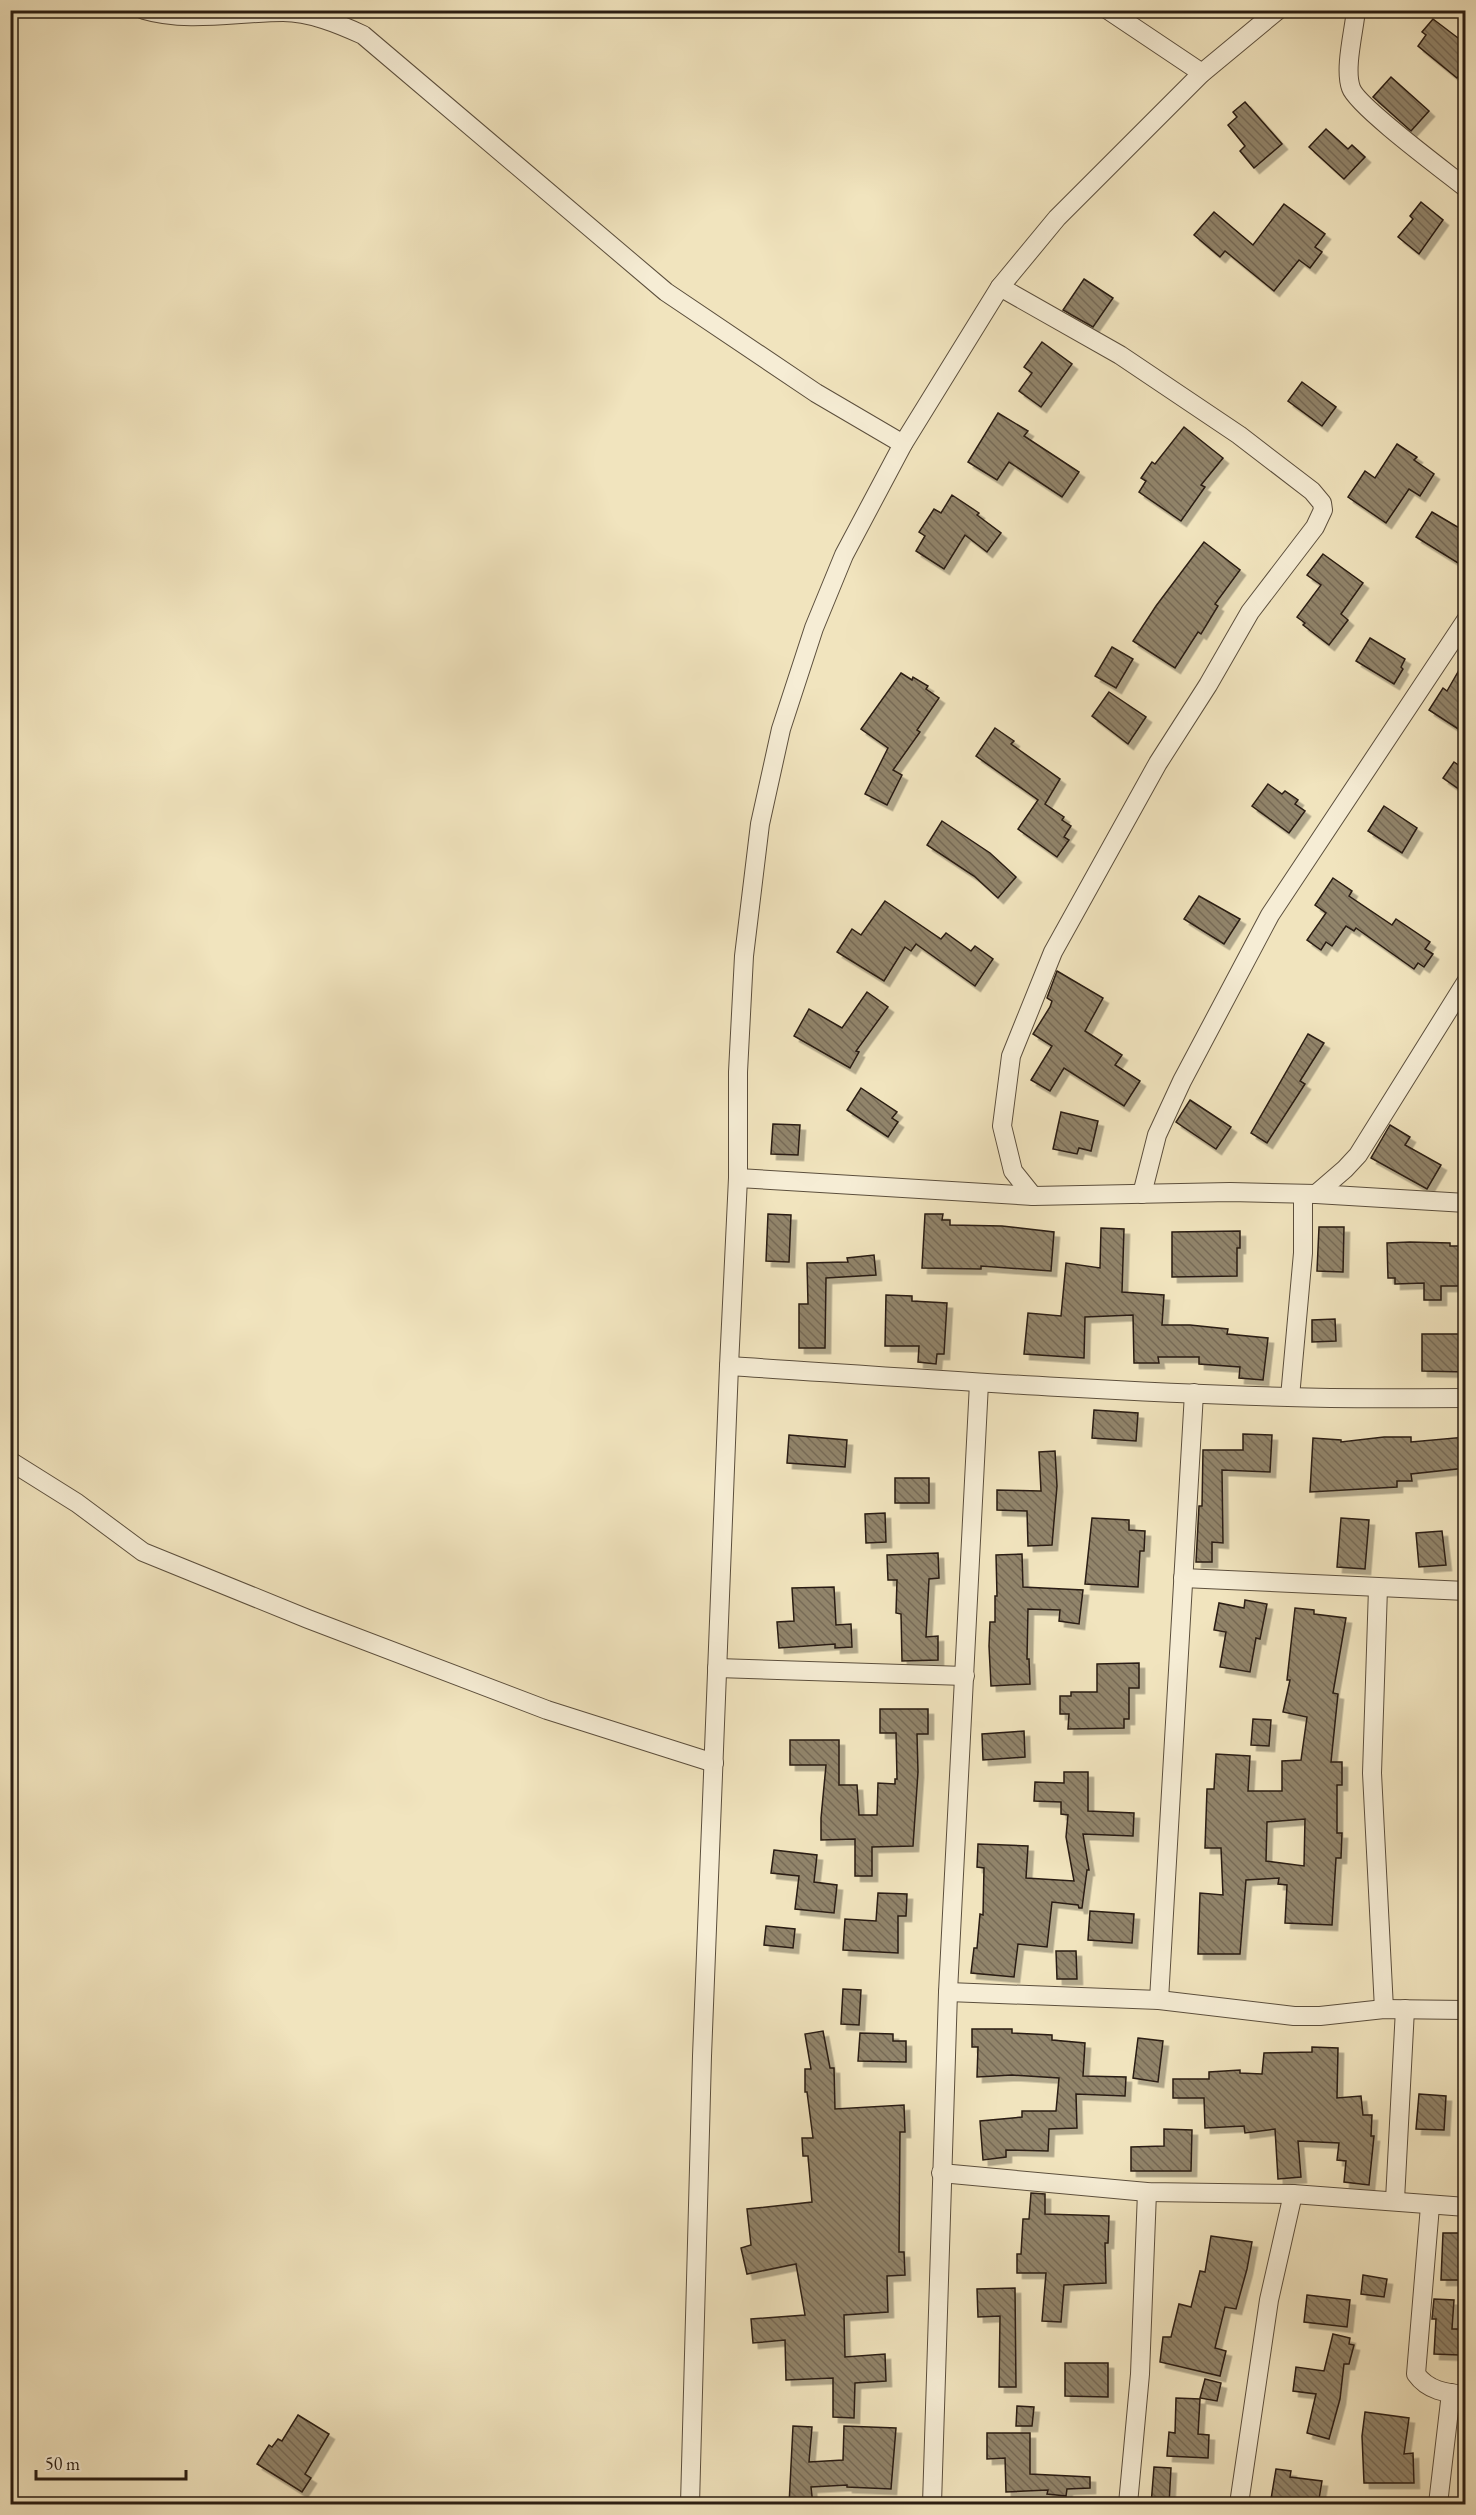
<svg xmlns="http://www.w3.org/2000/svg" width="1476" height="2515" font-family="'EB Garamond',serif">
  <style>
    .building { fill: url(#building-back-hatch); stroke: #2a1d12; stroke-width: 1.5; fill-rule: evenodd; filter: url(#shadow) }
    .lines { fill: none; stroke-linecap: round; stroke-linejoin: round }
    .street-casing { stroke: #5c4f3d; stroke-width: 20 }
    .street { stroke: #f6edd5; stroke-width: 18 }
  </style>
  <defs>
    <pattern id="building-back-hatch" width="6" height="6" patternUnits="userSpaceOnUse" patternTransform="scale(1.5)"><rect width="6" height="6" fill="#91846b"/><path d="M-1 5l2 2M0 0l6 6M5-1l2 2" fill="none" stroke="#776b57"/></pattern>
    <filter id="shadow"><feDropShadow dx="5.5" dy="5.5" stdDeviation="0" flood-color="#0004"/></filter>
  </defs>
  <rect width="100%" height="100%" fill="#f1e4be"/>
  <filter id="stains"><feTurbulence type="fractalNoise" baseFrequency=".00333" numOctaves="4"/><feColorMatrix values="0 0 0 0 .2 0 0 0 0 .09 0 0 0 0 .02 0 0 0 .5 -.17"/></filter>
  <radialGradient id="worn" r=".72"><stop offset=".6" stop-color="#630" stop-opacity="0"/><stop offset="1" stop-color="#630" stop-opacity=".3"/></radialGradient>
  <!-- building -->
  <g class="building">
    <polygon points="1433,19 1466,44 1466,68 1457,78 1418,46 1426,35 1422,32"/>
    <polygon points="1391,77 1429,111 1411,131 1373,97"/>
    <polygon points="1245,102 1282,144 1254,168 1240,151 1245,146 1228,125 1237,117 1233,112"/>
    <polygon points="1326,129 1348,149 1352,145 1365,157 1344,179 1309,147"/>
    <polygon points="1421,202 1443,220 1419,254 1398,237 1413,219 1410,216"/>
    <polygon points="1284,204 1325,234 1315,247 1322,252 1310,268 1299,260 1274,291 1225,251 1220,257 1194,235 1214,212 1253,245"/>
    <polygon points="1084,279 1113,298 1093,327 1063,310"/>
    <polygon points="1042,342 1072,364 1041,407 1019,391 1032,373 1024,367"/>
    <polygon points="1302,382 1336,407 1322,426 1288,401"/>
    <polygon points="998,413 1028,431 1024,436 1079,472 1062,497 1009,462 997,480 968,462"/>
    <polygon points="1184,427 1223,458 1201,485 1205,487 1181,521 1139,492 1146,481 1141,478 1152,462 1155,464"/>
    <polygon points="1397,444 1417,457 1414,460 1434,474 1420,496 1409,489 1386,523 1348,497 1365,471 1375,478"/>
    <polygon points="952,495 979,513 977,515 1001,533 987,552 965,535 944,569 916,551 925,536 919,532 934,509 941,513"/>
    <polygon points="1432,512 1466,532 1466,568 1416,537"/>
    <polygon points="1204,542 1240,570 1215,604 1218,606 1201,634 1198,632 1175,668 1133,641 1156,606"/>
    <polygon points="1323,554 1363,583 1341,614 1348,620 1329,645 1303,625 1305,623 1297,617 1321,585 1307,575"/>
    <polygon points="1370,638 1405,659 1401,667 1403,669 1394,684 1356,661"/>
    <polygon points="1112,647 1133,659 1116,688 1095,676"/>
    <polygon points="1466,658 1466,734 1429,710 1443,688 1447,691"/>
    <polygon points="901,673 912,680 913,677 928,686 926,689 939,698 917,730 920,732 893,770 902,775 887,805 865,794 888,748 861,729"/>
    <polygon points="1109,692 1146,717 1128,744 1092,716"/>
    <polygon points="995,728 1014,741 1011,744 1060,779 1045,804 1064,817 1062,820 1071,826 1064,837 1069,840 1057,857 1018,829 1038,800 976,756"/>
    <polygon points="1454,762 1466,770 1466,794 1443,778"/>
    <polygon points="1268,784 1282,794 1285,791 1298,800 1295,804 1305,811 1289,833 1252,806"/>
    <polygon points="1384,806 1417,828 1402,853 1368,831"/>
    <polygon points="942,821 990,853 1016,877 998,898 974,876 927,845"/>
    <polygon points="1333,878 1352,891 1349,896 1392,925 1396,919 1430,942 1425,949 1433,954 1424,967 1418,963 1414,969 1356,928 1354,931 1346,926 1332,946 1326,942 1321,950 1307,940 1326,913 1315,905"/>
    <polygon points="1199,896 1240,919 1224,944 1184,919"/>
    <polygon points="885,901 941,939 946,933 971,951 975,946 993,959 975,986 916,944 911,951 905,947 884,981 837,952 852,929 861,935"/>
    <polygon points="1057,971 1103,998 1085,1031 1122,1055 1115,1065 1140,1081 1124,1106 1064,1068 1050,1091 1031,1080 1052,1046 1033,1034 1050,1007 1052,1001 1047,998"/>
    <polygon points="867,992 888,1007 856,1051 859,1052 850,1068 794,1036 809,1009 842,1028"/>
    <polygon points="1308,1034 1324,1043 1300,1081 1305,1084 1267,1143 1251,1133"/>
    <polygon points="861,1088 897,1112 892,1118 898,1122 888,1137 847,1110"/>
    <polygon points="1190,1100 1231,1127 1216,1149 1176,1122"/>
    <polygon points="1061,1112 1098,1121 1091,1151 1079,1148 1077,1154 1053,1149"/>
    <polygon points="773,1124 800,1125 798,1155 771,1154"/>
    <polygon points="1390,1125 1410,1137 1405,1145 1441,1165 1427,1189 1371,1158"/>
    <polygon points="768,1214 791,1215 789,1262 766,1261"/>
    <polygon points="925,1214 943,1214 942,1220 950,1220 950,1225 1002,1226 1054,1232 1051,1271 981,1266 981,1269 922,1268"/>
    <polygon points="1319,1227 1344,1227 1343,1272 1317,1271"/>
    <polygon points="1101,1228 1124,1229 1122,1292 1164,1295 1162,1325 1190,1325 1228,1329 1227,1334 1268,1338 1263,1380 1239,1378 1240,1367 1199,1364 1199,1357 1158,1357 1159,1363 1134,1363 1133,1315 1085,1317 1084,1358 1024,1354 1028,1313 1061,1316 1066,1263 1100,1268"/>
    <polygon points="1240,1231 1240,1248 1237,1248 1237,1276 1172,1277 1172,1232"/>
    <polygon points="1410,1242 1450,1243 1450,1246 1466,1246 1466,1286 1441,1286 1441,1300 1424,1300 1424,1283 1395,1284 1395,1278 1388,1278 1387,1243"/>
    <polygon points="874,1255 876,1275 826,1278 825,1348 799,1348 799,1304 808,1304 807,1263 848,1262 847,1258"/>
    <polygon points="886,1295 912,1296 912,1301 947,1303 944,1354 937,1354 936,1364 918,1362 919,1346 885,1346"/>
    <polygon points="1335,1319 1336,1341 1312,1342 1312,1320"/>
    <polygon points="1422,1334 1466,1334 1466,1372 1422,1371"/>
    <polygon points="1094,1410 1138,1413 1136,1441 1092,1438"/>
    <polygon points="1243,1434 1272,1435 1270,1472 1222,1470 1223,1543 1212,1542 1212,1562 1196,1562 1199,1506 1202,1506 1203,1450 1243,1450"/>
    <polygon points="789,1435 847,1440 845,1467 787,1463"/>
    <polygon points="1384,1437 1411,1437 1411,1442 1466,1437 1466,1468 1411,1474 1412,1481 1397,1481 1397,1487 1310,1492 1313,1438 1341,1440 1341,1442"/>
    <polygon points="1055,1451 1057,1486 1052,1545 1028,1546 1027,1511 997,1510 997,1490 1041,1491 1039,1452"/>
    <rect x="895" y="1478" width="34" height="25"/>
    <polygon points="885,1513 886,1542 866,1543 865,1514"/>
    <polygon points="1092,1518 1129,1520 1129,1530 1145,1531 1144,1551 1140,1551 1138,1587 1085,1584"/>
    <polygon points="1341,1518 1369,1520 1365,1569 1337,1567"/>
    <polygon points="1442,1531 1446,1565 1419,1567 1416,1533"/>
    <polygon points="938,1553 939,1578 929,1579 926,1637 938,1636 938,1660 902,1661 901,1614 896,1613 897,1580 888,1580 887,1555"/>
    <polygon points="1022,1554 1023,1587 1083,1590 1079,1624 1059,1621 1060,1610 1028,1609 1027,1659 1029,1659 1030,1684 991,1686 989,1646 990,1622 995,1622 995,1596 997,1596 996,1555"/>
    <polygon points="834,1587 836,1625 851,1624 852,1647 835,1648 835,1644 779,1648 777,1622 794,1621 792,1588"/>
    <polygon points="1245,1600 1267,1604 1260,1639 1256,1638 1250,1672 1220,1667 1226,1632 1214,1630 1219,1603 1244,1608"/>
    <path d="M1295,1608l19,2v4l32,4 -13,75 5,1 -7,68h11v23h-5v48h5l-1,25h-5l-4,67 -47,-2 2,-38 -9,-1 1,-6 -33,2 -6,74h-42l2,-61 23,2 -2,-47h-16l2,-59h7l2,-35 34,2 -2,35h34v-30l19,-1 6,-43 -24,-5 7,-32h-3zM1305,1819l-1,47 -38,-5 1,-39z"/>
    <polygon points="1139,1663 1139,1688 1129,1688 1129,1719 1124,1719 1124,1728 1068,1729 1069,1714 1060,1714 1060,1696 1071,1696 1071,1692 1097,1692 1097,1664"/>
    <polygon points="880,1709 928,1709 928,1734 917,1734 918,1772 913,1846 872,1847 872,1876 855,1876 855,1839 821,1840 821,1818 826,1765 790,1765 790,1740 839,1740 839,1785 857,1785 859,1815 877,1815 878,1783 895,1784 895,1779 897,1779 896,1733 880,1733"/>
    <polygon points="1253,1719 1271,1720 1269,1746 1251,1745"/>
    <polygon points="1024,1731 1025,1757 983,1760 982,1734"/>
    <polygon points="1064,1772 1088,1772 1088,1811 1134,1813 1133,1836 1083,1834 1089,1870 1087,1870 1082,1908 1079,1908 1078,1905 1052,1902 1047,1947 1018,1944 1014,1977 971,1973 974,1948 977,1948 980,1914 983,1915 984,1868 977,1867 978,1844 1028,1846 1026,1878 1074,1881 1066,1837 1068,1815 1061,1814 1061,1802 1034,1801 1035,1782 1064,1783"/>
    <polygon points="774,1850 817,1855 814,1882 837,1885 834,1913 795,1909 799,1876 771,1873"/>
    <polygon points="878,1893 907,1894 906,1916 898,1916 898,1953 843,1950 845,1919 876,1921"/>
    <polygon points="1090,1911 1134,1914 1132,1943 1088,1940"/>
    <polygon points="766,1926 795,1929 793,1948 764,1945"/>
    <polygon points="1056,1951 1076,1951 1077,1979 1057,1979"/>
    <polygon points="843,1989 861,1990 859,2025 841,2024"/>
    <polygon points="972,2029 1012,2029 1012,2033 1052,2035 1052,2040 1085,2043 1083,2076 1126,2077 1125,2096 1076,2094 1077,2128 1049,2129 1048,2151 1006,2150 1006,2157 983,2160 980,2121 1022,2117 1022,2111 1056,2111 1059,2078 1012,2075 977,2077 978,2047 972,2047"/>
    <polygon points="823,2031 830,2068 834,2068 835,2109 904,2105 905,2132 900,2132 899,2252 904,2252 905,2275 887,2276 888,2312 844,2315 845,2357 885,2354 886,2381 855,2383 854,2418 833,2417 833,2378 786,2380 785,2340 753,2343 751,2319 805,2315 796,2264 747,2274 741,2248 751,2245 747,2209 812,2202 808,2156 803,2156 802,2138 813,2138 807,2092 805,2092 805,2069 811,2069 805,2034"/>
    <polygon points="860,2033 893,2034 893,2041 906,2041 906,2062 858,2061"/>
    <polygon points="1138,2038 1163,2041 1158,2082 1133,2078"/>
    <polygon points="1312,2047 1338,2048 1337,2098 1361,2096 1363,2115 1372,2115 1371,2136 1374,2136 1369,2185 1344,2182 1346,2161 1337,2160 1339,2143 1298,2141 1301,2177 1278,2179 1275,2129 1245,2133 1244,2126 1205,2128 1204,2098 1173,2098 1173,2079 1209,2079 1209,2072 1240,2070 1240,2073 1262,2074 1264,2053 1312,2052"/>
    <polygon points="1419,2094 1446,2096 1444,2130 1416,2129"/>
    <polygon points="1164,2129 1192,2130 1191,2171 1131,2171 1131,2147 1164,2146"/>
    <polygon points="1031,2193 1045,2194 1045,2214 1109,2216 1108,2243 1105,2243 1106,2283 1064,2285 1061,2322 1042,2321 1046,2273 1017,2273 1017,2254 1021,2254 1023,2219 1029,2219"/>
    <polygon points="1443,2233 1466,2233 1466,2280 1441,2280"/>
    <polygon points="1211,2236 1252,2242 1247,2269 1236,2309 1225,2307 1215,2348 1226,2351 1220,2376 1160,2362 1163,2337 1171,2337 1179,2304 1191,2307 1200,2271 1205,2272"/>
    <polygon points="1363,2275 1387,2279 1384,2297 1361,2294"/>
    <polygon points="1015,2288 1016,2387 999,2387 1000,2316 978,2317 977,2289"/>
    <polygon points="1307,2295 1350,2300 1347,2327 1304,2322"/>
    <polygon points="1434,2299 1454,2300 1452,2329 1460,2329 1459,2355 1434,2354 1436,2319 1432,2319"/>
    <polygon points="1333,2334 1350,2338 1349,2344 1354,2345 1349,2364 1344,2364 1340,2399 1329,2439 1307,2433 1316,2394 1293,2391 1296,2367 1324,2371"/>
    <polygon points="1065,2363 1108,2363 1108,2397 1065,2396"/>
    <polygon points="1205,2379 1221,2383 1217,2401 1200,2398"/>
    <polygon points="1176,2398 1200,2399 1198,2434 1209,2435 1208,2458 1167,2456 1169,2432 1175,2433"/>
    <polygon points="1017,2406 1034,2407 1032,2426 1016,2426"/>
    <polygon points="1365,2412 1409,2418 1404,2454 1413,2453 1414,2483 1364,2483 1362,2436"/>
    <polygon points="298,2415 329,2434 305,2474 311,2478 302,2492 257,2464 269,2445 272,2447 278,2439 282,2441"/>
    <polygon points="793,2426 812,2427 809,2462 843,2460 844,2426 896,2428 891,2489 847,2487 847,2485 811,2487 813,2505 789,2505"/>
    <polygon points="987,2433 1030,2433 1030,2474 1090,2477 1090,2488 1067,2489 1066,2496 1047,2494 1048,2490 1006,2492 1005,2458 987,2459"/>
    <polygon points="1154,2467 1171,2468 1169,2505 1151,2505"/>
    <polygon points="1276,2469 1291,2471 1290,2477 1322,2481 1318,2505 1271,2499"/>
  </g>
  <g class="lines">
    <defs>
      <g id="street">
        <path d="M144,10c43,13 95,2 139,2 27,0 56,12 80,23l303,257 150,101 87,51"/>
        <polyline points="1108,10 1202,73"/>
        <path d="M1356,10c-2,21 -12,59 -5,78 6,18 95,84 115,100"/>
        <polyline points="1000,287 1120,355 1239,435 1312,491 1322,503 1323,510 1315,527 1250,612 1208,685 1158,763 1053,952 1011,1056 1002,1126 1013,1171 1033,1196"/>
        <polyline points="738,1178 1033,1196 1230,1192 1316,1194 1466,1203"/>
        <polyline points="1142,1194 1157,1135 1182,1081 1270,915 1466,620"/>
        <polyline points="1316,1194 1345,1169 1358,1155 1466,982"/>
        <path d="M729,1366c186,12 372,26 559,31 59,2 118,1 178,1"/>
        <polyline points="1290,1397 1303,1253 1303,1194"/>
        <polyline points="10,1461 77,1503 143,1552 308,1619 547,1710 714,1763"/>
        <polyline points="1183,1578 1466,1591"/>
        <polyline points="1378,1588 1372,1773 1384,2009"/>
        <polyline points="717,1668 965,1676"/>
        <polyline points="948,1992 1159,2000 1294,2016 1320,2016 1384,2009 1466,2010"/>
        <polyline points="1159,2000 1194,1393"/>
        <polyline points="941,2173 1147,2192 1293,2194 1466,2207"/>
        <polyline points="1395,2200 1405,2009"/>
        <path d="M1430,2206l-14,168c12,17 30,19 50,21"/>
        <polyline points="690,2504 702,2056 729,1366 738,1178 738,1072 744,956 760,824 781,729 814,628 844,555 903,444 1000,287 1057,218 1202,73 1278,10"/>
        <polyline points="932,2504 948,1992 979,1383"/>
        <polyline points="1128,2504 1140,2374 1147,2192"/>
        <polyline points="1239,2504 1269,2300 1293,2194"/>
        <polyline points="1438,2504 1451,2393"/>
      </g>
    </defs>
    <!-- street casing -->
    <use href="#street" class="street-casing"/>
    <!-- street -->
    <use href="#street" class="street"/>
  </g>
  <!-- margin -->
  <rect width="1476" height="2515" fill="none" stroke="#f1e4be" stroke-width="36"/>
  <rect x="12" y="12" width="1452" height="2491" fill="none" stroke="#2a1d12" stroke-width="3"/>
  <rect x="18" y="18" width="1440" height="2479" fill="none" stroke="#2a1d12" stroke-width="1.5"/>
  <!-- scale -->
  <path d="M36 2470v9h150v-9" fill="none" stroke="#2a1d12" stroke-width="3"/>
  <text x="45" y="2470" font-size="18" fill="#2a1d12" stroke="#f6edd5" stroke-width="4.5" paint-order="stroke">50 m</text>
  <rect width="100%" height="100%" filter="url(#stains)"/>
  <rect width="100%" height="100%" fill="url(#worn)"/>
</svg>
